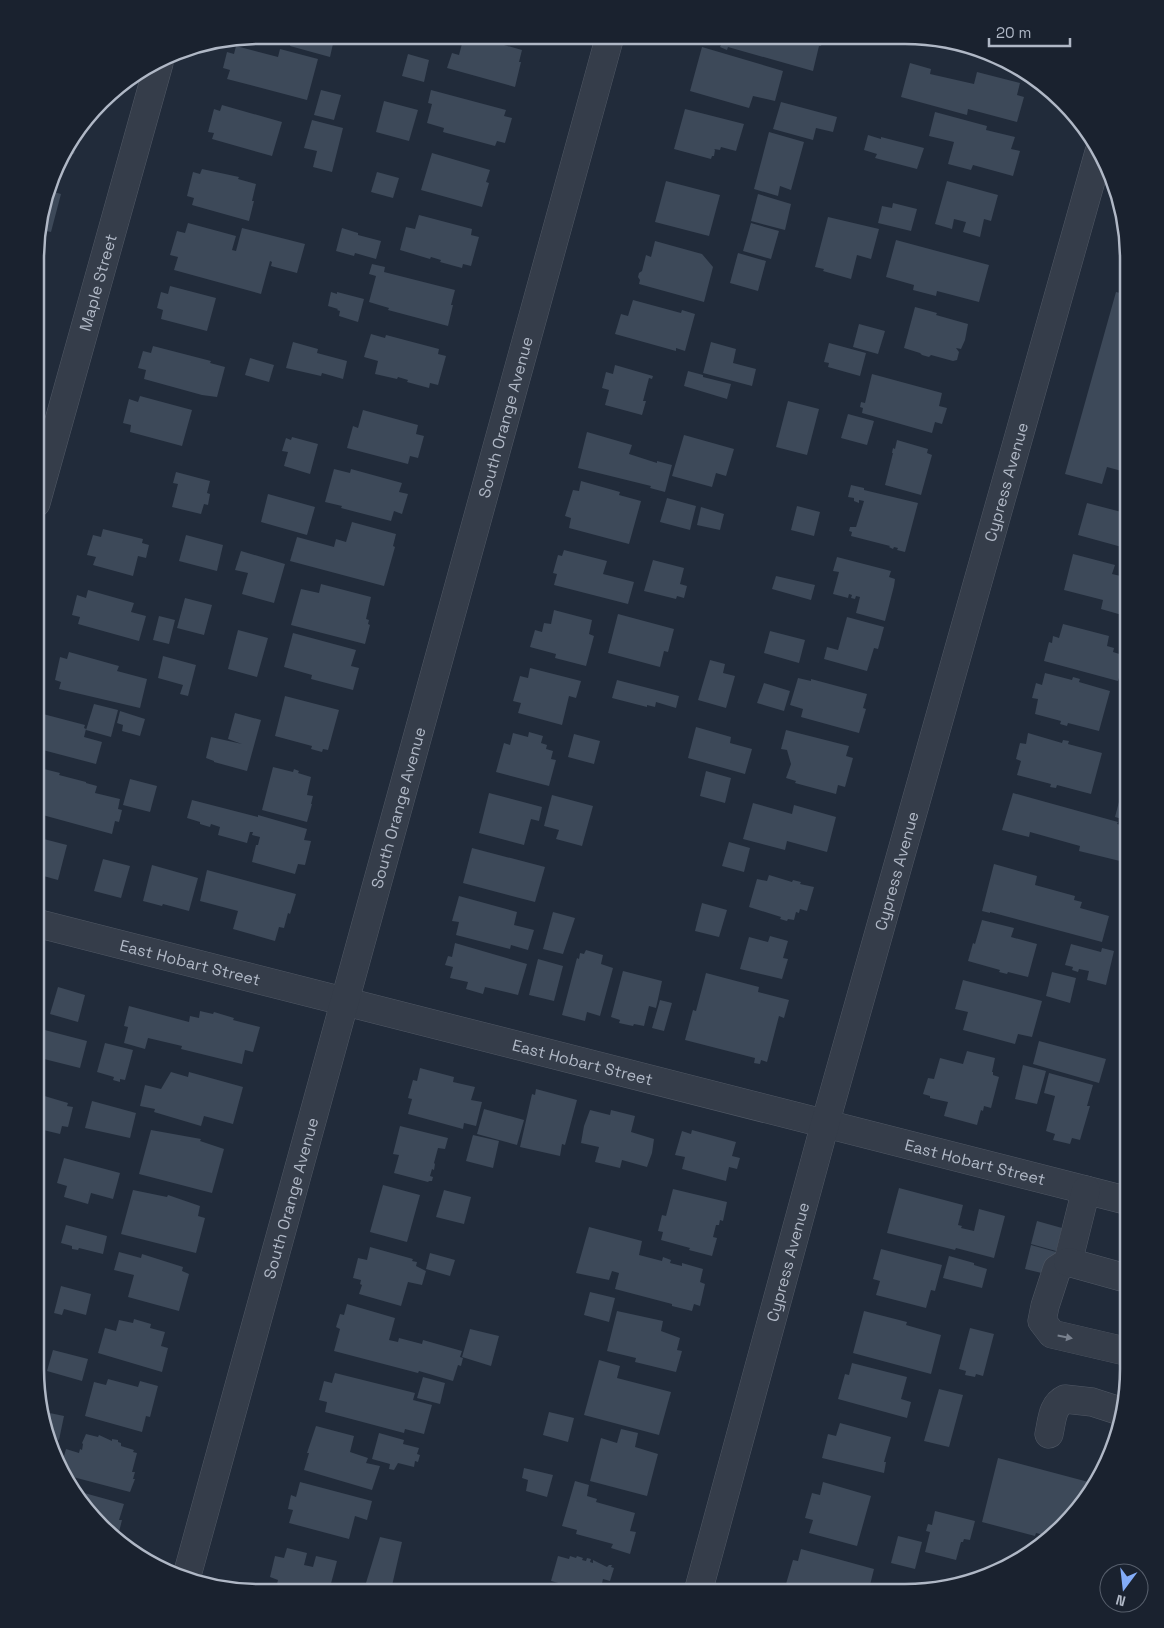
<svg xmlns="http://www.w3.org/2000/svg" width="1164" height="1628" font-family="'Space Grotesk',sans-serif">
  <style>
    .building { fill: #3d4959 }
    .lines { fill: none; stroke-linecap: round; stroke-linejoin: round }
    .minor-casing { stroke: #505865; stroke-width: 29 }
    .minor { stroke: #353d4a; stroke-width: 28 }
    .oneway { fill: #79818e }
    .labels { text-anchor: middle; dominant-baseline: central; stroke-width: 4.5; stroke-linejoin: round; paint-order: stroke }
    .street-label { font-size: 16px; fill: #b0b8c6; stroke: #1a222f }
    .rim { fill: none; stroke: #b0b8c6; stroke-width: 2.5 }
  </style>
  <rect width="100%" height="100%" fill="#212b3a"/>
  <!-- building -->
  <g class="building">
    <polygon points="259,35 276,35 274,42 252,36"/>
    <polygon points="293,35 335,35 330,57 290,46"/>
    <polygon points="464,36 472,36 522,50 519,62 521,62 515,87 447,68 452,53 459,55"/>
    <polygon points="707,36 822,37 821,40 823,40 821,46 819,46 813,71 728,47 727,50 720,47 721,45 706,41"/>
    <polygon points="236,46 278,57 280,49 318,59 307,100 227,79 230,70 223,68 227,52 234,54"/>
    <polygon points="702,47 783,71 775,101 753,96 749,108 690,91"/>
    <polygon points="408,54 429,60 424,82 402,76"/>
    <polygon points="910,63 931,69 930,74 974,84 977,72 1020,83 1017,95 1024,97 1017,122 968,109 967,115 901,97"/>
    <polygon points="321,90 341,95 334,120 314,115"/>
    <polygon points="431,90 506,110 504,116 512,118 505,143 497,141 495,146 443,132 444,128 427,123 432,104 428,103"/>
    <polygon points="384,101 418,110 409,141 376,132"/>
    <polygon points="781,102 837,117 833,132 816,128 813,140 773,129"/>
    <polygon points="222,105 282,122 272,156 212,139 214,133 208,132 214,109 220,111"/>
    <polygon points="685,109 744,124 736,151 721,147 720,150 714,149 715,150 714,156 712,156 711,159 674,149"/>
    <polygon points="935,112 987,126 986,130 1015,137 1011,149 1020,151 1013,176 973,165 971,170 948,164 954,142 929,136"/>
    <polygon points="312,120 343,128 332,172 313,167 317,151 304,148"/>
    <polygon points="80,128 74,154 68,152 66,161 61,159 65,147"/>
    <polygon points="769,132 804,142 791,190 780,186 778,196 754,189"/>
    <polygon points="868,135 881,139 881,137 924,148 917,169 875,158 877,154 864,150"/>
    <polygon points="432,153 490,170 486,182 489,183 482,207 421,190"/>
    <polygon points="202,169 239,177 238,179 256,184 252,201 254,201 249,221 192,205 194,198 187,196 193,172 200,174"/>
    <polygon points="377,172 399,178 393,198 371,192"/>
    <polygon points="54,179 57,180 54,192 61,194 51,232 37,229"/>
    <polygon points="666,181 720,195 709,236 655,222"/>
    <polygon points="947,181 998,195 991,221 984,219 980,237 963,232 966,222 954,219 952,229 935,224"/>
    <polygon points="758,194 791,204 785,230 751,221"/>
    <polygon points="893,203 917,209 911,231 878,223 882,206 892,208"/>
    <polygon points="419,215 472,229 471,235 479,237 471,266 463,264 462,268 440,262 441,260 431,257 430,259 400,250 406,227 415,229"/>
    <polygon points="828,217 879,229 871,259 857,255 851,279 823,271 824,269 815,267"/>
    <polygon points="188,223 236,236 232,250 236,251 242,228 305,244 297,273 271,266 272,262 270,261 261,294 174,270 178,257 170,255 177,231 185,233"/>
    <polygon points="751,223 779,231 771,259 743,251"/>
    <polygon points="342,228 358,233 358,235 381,241 376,259 355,253 354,256 336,251"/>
    <polygon points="896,240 989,265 979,302 937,291 936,296 913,290 914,285 886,277"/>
    <polygon points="655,241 702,254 713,267 704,302 639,284 640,280 638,277 639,273 642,271 646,255 651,257"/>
    <polygon points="738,253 766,261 758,291 730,283"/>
    <polygon points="37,257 43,259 39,276 37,275"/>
    <polygon points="372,264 385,267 384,272 455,290 451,305 453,305 448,326 388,310 389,308 369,302 376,276 369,274"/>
    <polygon points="170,286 216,298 207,331 161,319 163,310 157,308 161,292 168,294"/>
    <polygon points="331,292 337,294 337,292 364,299 358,322 339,316 340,311 337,310 338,309 328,306"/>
    <polygon points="1116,292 1129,295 1129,473 1107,467 1102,484 1065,474"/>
    <polygon points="633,300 681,313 682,310 695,314 685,351 676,348 676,351 615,334 621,314 628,316"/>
    <polygon points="915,307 937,313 936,315 968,324 965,340 961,349 956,348 959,352 957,360 953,361 931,355 929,357 922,355 920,353 904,348"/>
    <polygon points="859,324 885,331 878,354 853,347"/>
    <polygon points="371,334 385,338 386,335 439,349 438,354 446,356 438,385 430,383 429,388 407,382 408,380 398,377 397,379 375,374 378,361 364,357"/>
    <polygon points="293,342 318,349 317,353 347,361 343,379 322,373 321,376 286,368"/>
    <polygon points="711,342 736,349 733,363 756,369 752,386 703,373"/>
    <polygon points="829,343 866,353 860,376 828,367 829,363 824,362"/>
    <polygon points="153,346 211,361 210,363 225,367 217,397 202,395 144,379 146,370 138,368 143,351 151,353"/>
    <polygon points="250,358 274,365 269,382 245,375"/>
    <polygon points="615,365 653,376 652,379 649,378 643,401 646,401 642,415 605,405 609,390 602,388 606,372 613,374"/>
    <polygon points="688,371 703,375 703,377 731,384 727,399 684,386"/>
    <polygon points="872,374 942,393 939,406 947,408 942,424 935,422 932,433 862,413 863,408 860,407 861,402 865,403"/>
    <polygon points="140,396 192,410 182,446 130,432 131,425 123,423 129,399 138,402"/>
    <polygon points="788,401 819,409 807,455 776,447"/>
    <polygon points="363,410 418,425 416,434 424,436 418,458 410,456 408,464 347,448 353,426 358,428"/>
    <polygon points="848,414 874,421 867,445 841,438"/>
    <polygon points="587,432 632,445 629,454 657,463 657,461 672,465 665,492 650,488 651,486 578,468"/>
    <polygon points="684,435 734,449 726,476 716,473 712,487 672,476"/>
    <polygon points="292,437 318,444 310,474 284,466 288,452 282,451 286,438 291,440"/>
    <polygon points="897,440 928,449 927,453 932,455 921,495 885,485 893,453 892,453 893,448 895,449"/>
    <polygon points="334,469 350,473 351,469 402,483 399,492 408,494 402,514 394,511 391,521 341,508 342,506 325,502"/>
    <polygon points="176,472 210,481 207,493 210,494 208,505 204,504 201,514 172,507 178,484 173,483"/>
    <polygon points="581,481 620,492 619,495 641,501 629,544 569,528 571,518 565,516 573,490 579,491"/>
    <polygon points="851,485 864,488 864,490 918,503 905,552 897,550 898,548 894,547 893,549 889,547 890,546 851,536 852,532 849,531 850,527 856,527 864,501 859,500 859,503 854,501 854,498 848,497"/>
    <polygon points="268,494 315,507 307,535 261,522"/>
    <polygon points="667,498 696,506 690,530 660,522"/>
    <polygon points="1087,503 1129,514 1129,549 1078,535"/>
    <polygon points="797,506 820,512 814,536 791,530"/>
    <polygon points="701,507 724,514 720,530 697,525"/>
    <polygon points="352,522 396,534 393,546 395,547 384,586 290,561 297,537 334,547 336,539 346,542"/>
    <polygon points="103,529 143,539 142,543 149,545 146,558 138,556 133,576 93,565 96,557 87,555 93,535 101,537"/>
    <polygon points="186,535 223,545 217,571 179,561"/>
    <polygon points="564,550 607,561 603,574 634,582 628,604 554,585 557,574 553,573 558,555 562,556"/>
    <polygon points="241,551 285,564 274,603 242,594 248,573 235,570"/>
    <polygon points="1073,554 1115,565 1112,574 1125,577 1126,574 1129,575 1129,617 1101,609 1103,600 1064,590"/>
    <polygon points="837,557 891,571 889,577 895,579 894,586 885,621 856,613 860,597 856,596 855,599 851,598 852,595 849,594 848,598 833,594 839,572 833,571"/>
    <polygon points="653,560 684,568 680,584 687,586 684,598 677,596 676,599 644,591"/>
    <polygon points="776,576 815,585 811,600 772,589"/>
    <polygon points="321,584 371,597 366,619 369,620 368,624 370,625 365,644 291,625 301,589 319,593"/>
    <polygon points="88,590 134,603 131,612 146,616 139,641 78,624 80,617 72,615 77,595 86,598"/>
    <polygon points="185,598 212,605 204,635 177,628"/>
    <polygon points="554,610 592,620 589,634 594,636 586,666 555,658 556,654 530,647 535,630 542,632 544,623 551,624"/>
    <polygon points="618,614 674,629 668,652 664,651 660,667 608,653"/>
    <polygon points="159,616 175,620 169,644 153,640"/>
    <polygon points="847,617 884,627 878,649 874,648 867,671 824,659 827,647 838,650"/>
    <polygon points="1063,624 1109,636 1107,646 1114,648 1113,652 1129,657 1129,687 1123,685 1124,679 1119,678 1118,681 1044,661 1049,642 1052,643 1053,636 1059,638"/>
    <polygon points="1126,624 1129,624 1129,653 1119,650"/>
    <polygon points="238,630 268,638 257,677 228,669"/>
    <polygon points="770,631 805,640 799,663 764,653"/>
    <polygon points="293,633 356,650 351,666 359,668 353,690 311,679 312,675 284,667"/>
    <polygon points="69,652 119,666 117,671 147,679 140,708 59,689 61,682 55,680 60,657 67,659"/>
    <polygon points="163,656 196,665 188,696 180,694 183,685 158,678"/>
    <polygon points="710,660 725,664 723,673 735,676 726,708 698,700"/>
    <polygon points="530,668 581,681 576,698 569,696 562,725 518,713 521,703 513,701 520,676 528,678"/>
    <polygon points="1045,673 1072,680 1073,677 1080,679 1079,682 1110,691 1099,731 1068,723 1067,726 1060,724 1061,721 1035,714 1038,699 1032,698 1036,683 1042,685"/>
    <polygon points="798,678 811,681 811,679 867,694 863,708 866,709 859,733 801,717 803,709 790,705"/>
    <polygon points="617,680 679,696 676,708 656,702 655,707 647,705 647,707 612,698"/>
    <polygon points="764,683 790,691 784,711 757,703"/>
    <polygon points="285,696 339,710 328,750 323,749 322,752 311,749 312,746 275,736"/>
    <polygon points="94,704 118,710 111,737 86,730"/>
    <polygon points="120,711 145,719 140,736 122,731 123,725 117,723"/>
    <polygon points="235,713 261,720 247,771 214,762 214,761 206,758 211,737 242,744 228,739"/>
    <polygon points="43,714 85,725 84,728 86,729 84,737 102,742 96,764 39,749 43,735 37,733"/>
    <polygon points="696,727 731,737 730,743 752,749 745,774 688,758"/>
    <polygon points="786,730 849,746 846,756 853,758 845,787 838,785 836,794 795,783 796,781 786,778 791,764 787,750 781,749"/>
    <polygon points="529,732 543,736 541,743 547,745 546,749 553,751 551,759 556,760 549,786 496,772 504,743 510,745 513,733 528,737"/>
    <polygon points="1028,733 1062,743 1063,740 1069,741 1068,744 1102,753 1091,794 1057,785 1056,788 1050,787 1051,784 1017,775 1021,761 1016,759 1020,743 1026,744"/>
    <polygon points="574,734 600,741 594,764 568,757"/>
    <polygon points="273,767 293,772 294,769 299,771 298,773 311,777 307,795 313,796 311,804 312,804 307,822 262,810"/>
    <polygon points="36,768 44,770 44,769 60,773 59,775 86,782 86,783 97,786 95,793 120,799 118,809 122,810 119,822 115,821 112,834 39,814 42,805 36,804"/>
    <polygon points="706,771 731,778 725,803 700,796"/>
    <polygon points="130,779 157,786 150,812 123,805"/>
    <polygon points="1124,783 1129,785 1129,821 1115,817"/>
    <polygon points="489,793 542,807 539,821 531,819 524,845 479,833"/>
    <polygon points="1013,793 1118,822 1117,824 1129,827 1120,861 1079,851 1080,846 1030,832 1029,837 1002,830"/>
    <polygon points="552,795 593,806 582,846 556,839 559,830 544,826"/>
    <polygon points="192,800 258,817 258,815 307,829 304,840 311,841 305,865 298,864 295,874 252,862 256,845 258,845 260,837 252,835 253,832 250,832 247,843 218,835 220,827 211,824 210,827 200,824 200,822 187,818"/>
    <polygon points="753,803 792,814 794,805 836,817 827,852 787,841 785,850 743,839"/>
    <polygon points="36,837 67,845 58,880 36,874"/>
    <polygon points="729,842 750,848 744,872 722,866"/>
    <polygon points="472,848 545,867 535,902 463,883"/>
    <polygon points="103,859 130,866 121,898 94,891"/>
    <polygon points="994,864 1037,876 1035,885 1075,896 1074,900 1082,902 1080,908 1109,916 1102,942 990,912 990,913 982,911"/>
    <polygon points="152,865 198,878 189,911 163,904 162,906 143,901"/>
    <polygon points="207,870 296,894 290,914 288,913 284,928 279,927 275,941 233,929 238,911 200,901"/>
    <polygon points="769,875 792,882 793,880 801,882 800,884 814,887 807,911 800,909 799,913 796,912 794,920 788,919 787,921 780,919 781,917 749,907 757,879 767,881"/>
    <polygon points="459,896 517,912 514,925 534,930 528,950 511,945 510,949 456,935 459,922 452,921"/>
    <polygon points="702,903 727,910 719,937 695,931"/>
    <polygon points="553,912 575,918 563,954 543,949"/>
    <polygon points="982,920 1014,928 1011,937 1037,944 1028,977 1008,972 1007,974 999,972 1000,970 968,961 973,943 975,944"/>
    <polygon points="770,936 788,941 783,958 788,959 782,979 740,969 749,937 768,942"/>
    <polygon points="455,943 527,964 518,995 485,987 483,994 466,989 468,982 450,978 453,967 445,965 448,956 452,957"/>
    <polygon points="1071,944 1101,952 1102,948 1114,951 1106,985 1087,980 1089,971 1079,969 1078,972 1072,970 1073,967 1065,965"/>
    <polygon points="586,950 603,955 601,964 613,968 600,1016 587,1012 585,1021 562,1015 577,958 579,959 580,953 584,954"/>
    <polygon points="538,959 563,966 554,1001 529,995"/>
    <polygon points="623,971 662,981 656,1008 649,1006 644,1026 634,1024 633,1026 619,1023 620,1020 611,1017"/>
    <polygon points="1052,972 1076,978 1070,1003 1046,996"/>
    <polygon points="706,973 759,987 758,992 789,1000 784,1018 779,1016 767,1062 761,1060 760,1064 754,1063 755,1058 685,1040 693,1010 696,1011"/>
    <polygon points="963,980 1042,1001 1032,1037 1018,1034 1015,1044 963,1030 968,1012 955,1009"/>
    <polygon points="58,987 85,995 78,1022 50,1014"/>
    <polygon points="660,1000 672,1003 664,1031 652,1028"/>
    <polygon points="129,1006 189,1022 190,1016 199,1018 200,1011 213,1014 214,1012 234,1018 233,1020 260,1027 253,1052 245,1050 242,1064 181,1049 182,1046 148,1038 145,1049 124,1043 128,1027 124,1026"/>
    <polygon points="37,1028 87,1041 80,1068 36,1057 36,1034"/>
    <polygon points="1039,1041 1106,1059 1099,1083 1033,1064"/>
    <polygon points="105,1043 133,1050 125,1080 120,1079 120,1082 113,1080 114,1077 97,1072"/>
    <polygon points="967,1051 995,1058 992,1072 993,1072 993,1075 999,1077 991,1108 984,1106 983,1111 981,1110 977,1125 944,1116 948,1102 930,1098 930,1096 923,1094 928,1078 934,1079 940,1058 963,1064"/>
    <polygon points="1023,1065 1046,1071 1037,1104 1015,1099"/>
    <polygon points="420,1068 454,1077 453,1082 475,1087 471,1100 482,1102 476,1126 464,1123 463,1129 408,1114 412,1099 408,1098 413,1080 417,1081"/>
    <polygon points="171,1072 188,1077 189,1072 243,1087 233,1124 204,1116 201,1126 154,1112 155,1109 140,1106 145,1085 161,1089"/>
    <polygon points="1049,1073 1093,1085 1087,1106 1090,1106 1080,1140 1072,1138 1070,1144 1053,1140 1055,1134 1046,1131 1055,1096 1044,1093"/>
    <polygon points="536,1089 577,1100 565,1145 562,1144 560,1156 520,1147 532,1094 535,1095"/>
    <polygon points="41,1095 68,1103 67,1106 73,1107 68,1127 62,1126 60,1134 35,1128 35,1118"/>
    <polygon points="92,1101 136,1113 130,1138 85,1128"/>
    <polygon points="484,1109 524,1120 517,1145 477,1134"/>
    <polygon points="590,1110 610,1115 611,1110 635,1116 631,1132 654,1139 652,1153 647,1167 622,1160 620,1168 595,1162 599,1147 581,1143 584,1126"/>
    <polygon points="400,1126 448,1138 445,1149 438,1148 434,1163 435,1164 434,1170 432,1169 430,1176 433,1177 432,1181 429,1181 428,1182 394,1173 399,1155 393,1154"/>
    <polygon points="151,1130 201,1139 200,1141 224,1149 212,1193 139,1174"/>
    <polygon points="692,1130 736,1142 732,1156 740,1158 737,1169 729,1167 726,1181 682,1169 685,1157 675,1155 682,1131 691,1134"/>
    <polygon points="473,1135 499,1141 493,1168 466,1161"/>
    <polygon points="64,1158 120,1173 113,1199 91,1193 88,1204 64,1197 67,1186 57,1183"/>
    <polygon points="383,1185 420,1195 407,1242 370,1232"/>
    <polygon points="899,1188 963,1205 958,1225 962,1226 961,1228 974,1231 979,1209 1005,1216 994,1258 956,1248 955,1250 887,1233"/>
    <polygon points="673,1189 727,1202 723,1221 720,1220 719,1225 716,1225 713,1237 717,1238 712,1256 689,1250 690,1248 661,1240 663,1232 658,1231 662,1215 666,1216"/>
    <polygon points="133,1190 167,1197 168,1195 200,1206 198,1216 205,1218 196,1253 121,1234"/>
    <polygon points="444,1190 471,1197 464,1224 436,1217"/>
    <polygon points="1037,1221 1062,1228 1056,1251 1031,1244"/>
    <polygon points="66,1225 107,1236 103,1254 79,1248 78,1250 72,1249 72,1246 61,1243"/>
    <polygon points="589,1227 642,1241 639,1255 662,1261 663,1257 671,1260 670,1263 682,1266 682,1263 703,1269 700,1282 705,1284 700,1306 694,1304 692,1311 672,1306 672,1304 615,1289 619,1273 612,1271 609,1280 576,1273"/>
    <polygon points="1031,1245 1056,1252 1050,1275 1025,1269"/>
    <polygon points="370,1247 413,1259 412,1261 417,1262 416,1266 426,1271 422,1285 408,1282 401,1306 359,1294 362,1285 360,1284 361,1280 353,1278 358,1258 367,1260"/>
    <polygon points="881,1249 942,1265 935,1291 931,1290 926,1308 876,1295 880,1281 873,1279"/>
    <polygon points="119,1252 141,1258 142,1254 183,1267 182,1271 189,1274 179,1311 128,1297 134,1275 114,1270"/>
    <polygon points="430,1253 455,1260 450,1276 426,1269"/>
    <polygon points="949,1256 974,1263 974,1265 987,1269 982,1288 943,1278"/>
    <polygon points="61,1286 91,1294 86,1315 64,1309 62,1315 54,1313"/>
    <polygon points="590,1292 615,1298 609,1322 584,1315"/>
    <polygon points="347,1304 395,1318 389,1340 398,1342 399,1338 422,1344 423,1340 462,1351 460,1357 463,1358 461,1366 458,1365 453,1381 419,1371 418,1373 334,1351 340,1329 336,1327 340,1314 344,1315"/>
    <polygon points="617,1311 663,1321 661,1331 680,1338 677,1350 682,1351 676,1372 635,1362 636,1358 607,1351"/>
    <polygon points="864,1311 907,1322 906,1325 941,1335 931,1374 853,1353"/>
    <polygon points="134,1319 151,1324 150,1328 165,1332 161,1346 168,1348 162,1372 98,1353 105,1328 116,1331 119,1320 133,1323"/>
    <polygon points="1128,1319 1129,1319 1129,1343 1122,1341"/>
    <polygon points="970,1328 994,1334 983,1376 976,1374 975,1377 965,1375 966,1371 959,1369"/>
    <polygon points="470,1329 499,1336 491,1366 462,1357"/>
    <polygon points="53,1350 88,1359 82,1381 47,1371"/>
    <polygon points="599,1360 620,1366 617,1378 671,1392 659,1435 584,1415"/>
    <polygon points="852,1363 907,1377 901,1399 911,1402 907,1418 838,1399 845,1374 849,1375"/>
    <polygon points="335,1373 415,1393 413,1400 432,1405 424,1434 405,1429 404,1433 325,1412 327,1402 319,1400 324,1381 332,1383"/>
    <polygon points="423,1377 445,1383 440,1404 417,1398"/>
    <polygon points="108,1379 138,1387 140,1381 158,1386 150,1417 146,1416 142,1432 85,1416 94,1382 106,1385"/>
    <polygon points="939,1389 963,1395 949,1447 924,1441"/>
    <polygon points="45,1412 64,1416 59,1440 51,1438"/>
    <polygon points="549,1412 574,1418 568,1442 543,1435"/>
    <polygon points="840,1423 891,1437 884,1462 886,1462 884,1473 822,1458 828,1434 836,1436"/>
    <polygon points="316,1426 354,1436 350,1452 368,1458 366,1463 380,1466 372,1490 304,1470 309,1453 307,1453"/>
    <polygon points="621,1429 638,1433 635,1447 658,1454 647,1496 590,1481 601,1438 617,1443"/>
    <polygon points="379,1433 404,1440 403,1444 419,1448 417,1454 420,1455 418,1462 415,1461 414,1467 398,1463 394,1470 389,1469 390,1464 372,1459"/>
    <polygon points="86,1434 98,1437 99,1435 112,1441 112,1439 118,1440 118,1442 121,1443 121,1446 134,1450 133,1452 137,1453 132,1472 135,1472 133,1479 135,1479 130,1492 73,1477 63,1474 60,1470 66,1449 79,1453 80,1449 82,1450 83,1444 82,1443"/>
    <polygon points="1110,1439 1117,1441 1103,1469 1102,1469"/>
    <polygon points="998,1458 1096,1484 1091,1494 1053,1537 1036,1533 1035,1536 982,1522"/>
    <polygon points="524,1468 553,1475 547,1497 526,1491 528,1480 522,1478"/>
    <polygon points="575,1481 589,1485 587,1496 597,1499 596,1502 635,1513 630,1531 636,1532 630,1554 611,1548 613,1544 576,1534 577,1530 562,1526"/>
    <polygon points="300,1482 372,1501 367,1520 355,1516 349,1539 289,1523 293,1510 288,1509 291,1495 296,1497"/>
    <polygon points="823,1482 871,1496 857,1546 809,1533 813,1520 805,1518 812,1493 820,1495"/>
    <polygon points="77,1491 124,1504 119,1520 122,1520 117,1540"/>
    <polygon points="935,1511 975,1521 970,1540 964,1539 963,1542 961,1542 956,1560 925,1552 930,1532 926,1531 928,1524 932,1525"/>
    <polygon points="898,1536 922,1542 915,1569 891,1563"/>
    <polygon points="380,1537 402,1542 391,1590 366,1583"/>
    <polygon points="287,1548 307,1553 304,1565 313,1567 316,1556 337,1561 329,1591 275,1591 278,1580 270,1577 275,1556 284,1558"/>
    <polygon points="801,1549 874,1569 868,1593 819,1593 786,1584 793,1560 798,1561"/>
    <polygon points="558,1556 569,1559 570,1556 576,1558 577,1556 583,1558 582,1560 586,1561 587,1558 591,1559 590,1562 593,1563 593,1560 607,1567 609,1565 612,1565 611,1567 614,1568 610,1581 603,1579 601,1588 608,1590 607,1592 560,1592 562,1584 551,1581"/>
    <polygon points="483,1586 502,1591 502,1592 482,1592"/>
  </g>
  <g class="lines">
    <defs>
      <g id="minor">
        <path id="s1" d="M36,503l123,-440"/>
        <path id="s2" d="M36,923l1093,278"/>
        <polyline points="1086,1190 1068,1262 1057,1269 1045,1306 1042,1321 1052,1334 1129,1352"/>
        <polyline points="1068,1262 1129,1279"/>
        <path d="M1049,1434c3,-13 3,-29 16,-35l27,3 31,10"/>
        <path id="s3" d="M186,1579l424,-1543"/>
        <path id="s4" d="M698,1592l127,-468 274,-972"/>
      </g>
    </defs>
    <!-- minor casing -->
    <use href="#minor" class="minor-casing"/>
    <!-- minor -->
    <use href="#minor" class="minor"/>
  </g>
  <!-- one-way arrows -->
  <defs><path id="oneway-solid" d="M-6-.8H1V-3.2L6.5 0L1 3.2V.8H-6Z" transform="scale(1.25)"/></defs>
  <use class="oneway" href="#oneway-solid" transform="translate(1065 1337) rotate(11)"/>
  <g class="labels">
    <!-- street labels -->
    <g class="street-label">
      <text stroke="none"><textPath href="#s1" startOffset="229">Maple Street</textPath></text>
      <text stroke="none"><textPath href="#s3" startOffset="1205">South Orange Avenue</textPath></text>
      <text stroke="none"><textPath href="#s4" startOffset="1152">Cypress Avenue</textPath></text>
      <text stroke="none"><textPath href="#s3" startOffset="800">South Orange Avenue</textPath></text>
      <text stroke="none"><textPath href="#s4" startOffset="748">Cypress Avenue</textPath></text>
      <text stroke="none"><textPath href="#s2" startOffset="159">East Hobart Street</textPath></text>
      <text stroke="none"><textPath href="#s2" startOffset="564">East Hobart Street</textPath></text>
      <text stroke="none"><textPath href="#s2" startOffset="969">East Hobart Street</textPath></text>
      <text stroke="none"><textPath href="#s3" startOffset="395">South Orange Avenue</textPath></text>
      <text stroke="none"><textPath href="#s4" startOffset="342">Cypress Avenue</textPath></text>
    </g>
  </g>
  <!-- crop -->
  <path d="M0 0H1164V1628H0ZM259 44H905A215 215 0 0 1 1120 259V1369A215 215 0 0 1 905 1584H259A215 215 0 0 1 44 1369V259A215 215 0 0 1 259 44Z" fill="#1a222f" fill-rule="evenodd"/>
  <path class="rim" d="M259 44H905A215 215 0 0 1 1120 259V1369A215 215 0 0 1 905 1584H259A215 215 0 0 1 44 1369V259A215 215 0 0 1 259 44Z"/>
  <!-- north arrow -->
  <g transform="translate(1124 1588) rotate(195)"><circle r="24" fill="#1a222f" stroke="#565e6b"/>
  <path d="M0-4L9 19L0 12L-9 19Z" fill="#83acf8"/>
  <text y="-8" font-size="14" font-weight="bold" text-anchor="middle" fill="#b0b8c6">N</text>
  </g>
  <!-- scale -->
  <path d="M989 38v8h81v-8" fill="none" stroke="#b0b8c6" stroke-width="2.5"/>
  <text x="996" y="38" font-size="15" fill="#b0b8c6" stroke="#1a222f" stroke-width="4" paint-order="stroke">20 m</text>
</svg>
